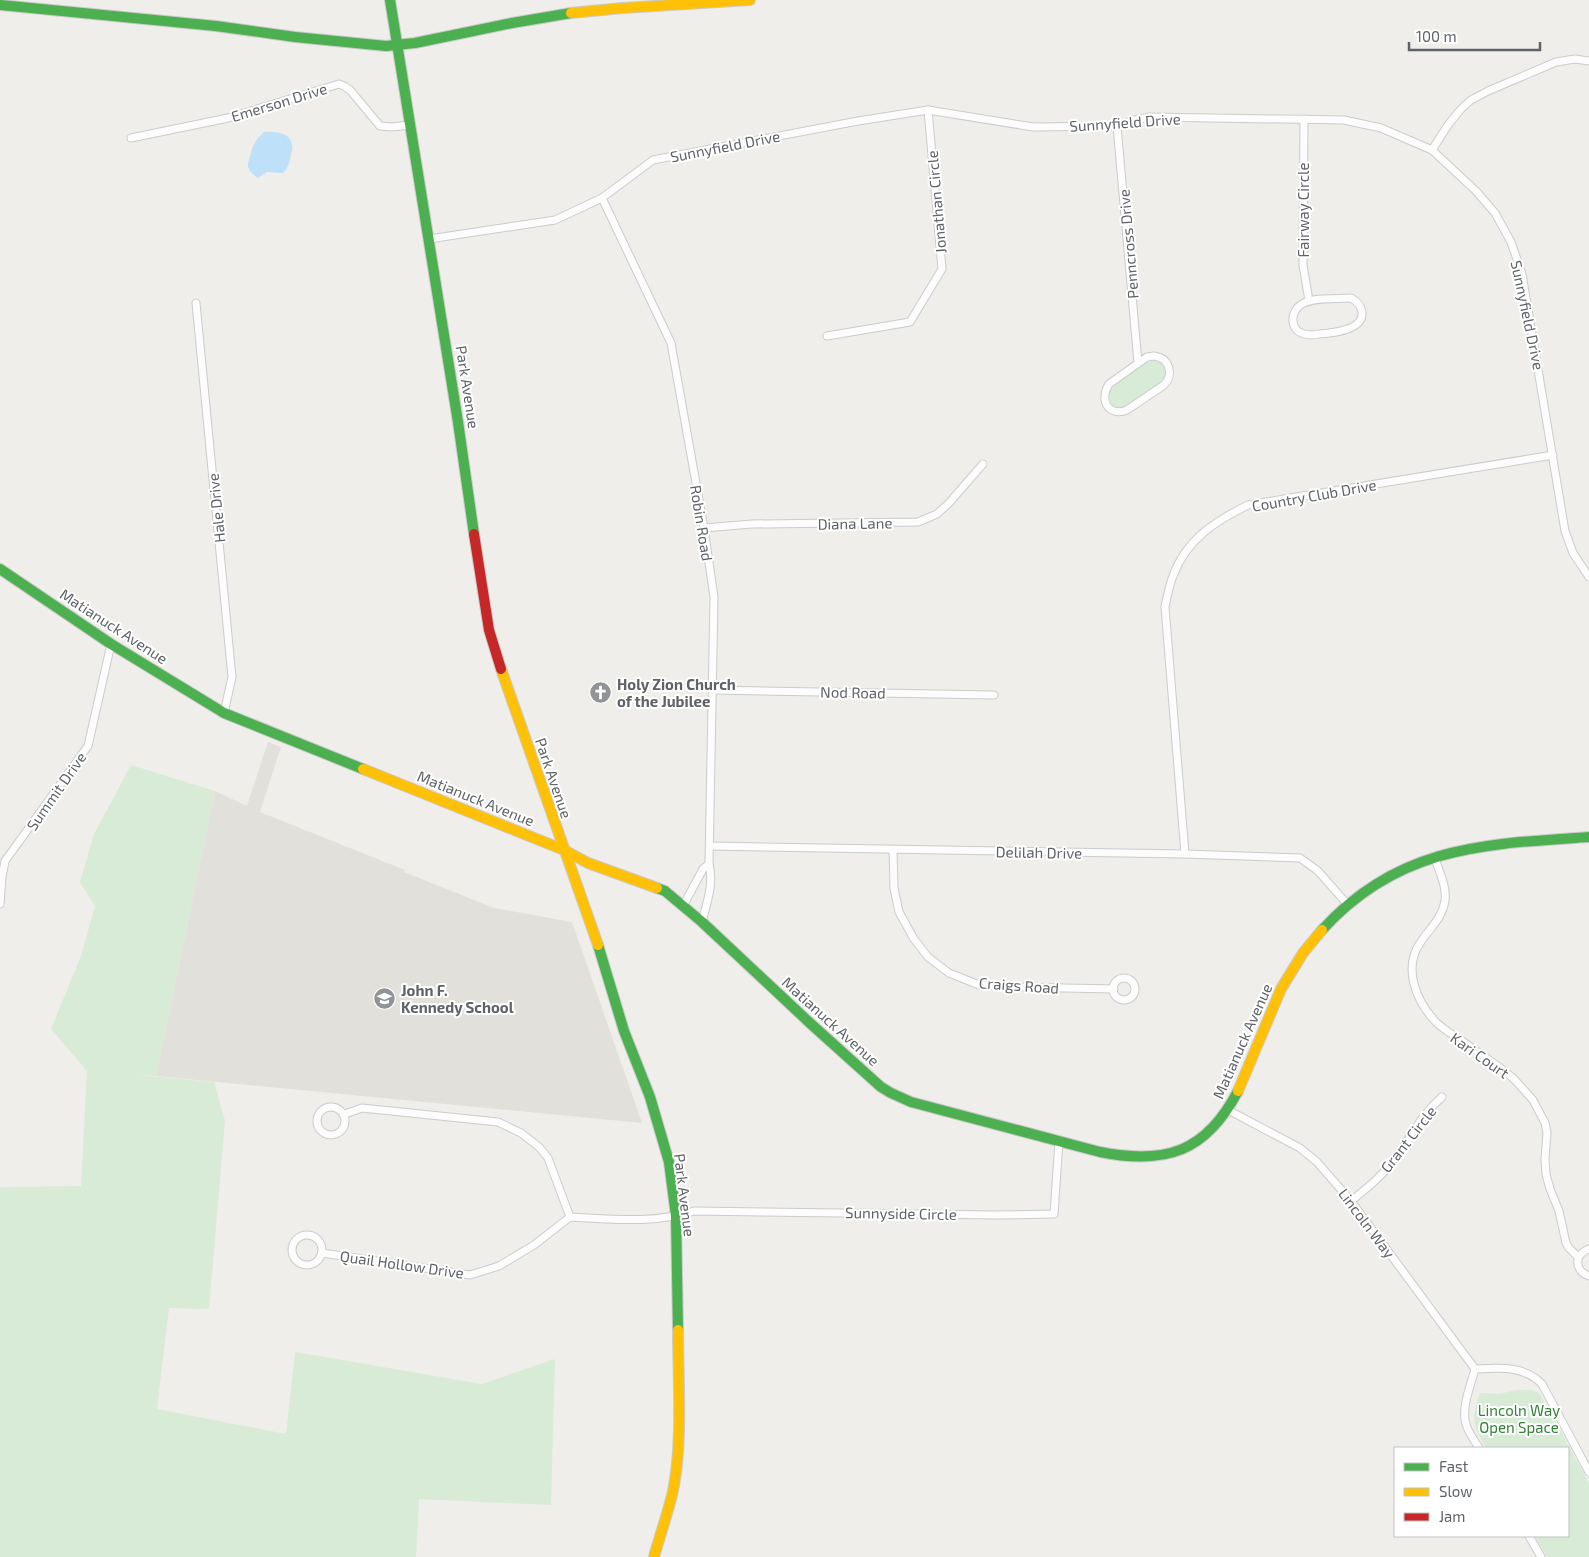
<svg xmlns="http://www.w3.org/2000/svg" width="1589" height="1557" font-family="'Exo 2',sans-serif">
  <style>
    .education { fill: #e2e0da }
    .green { fill: #d8ebd6 }
    .water { fill: #bfe0f9 }
    .lines { fill: none; stroke-linecap: round; stroke-linejoin: round }
    .street-casing { stroke: #cbcccc; stroke-width: 9 }
    .fast-casing { stroke: #cacacb; stroke-width: 12 }
    .slow-casing { stroke: #cacacb; stroke-width: 12 }
    .jam-casing { stroke: #cacacb; stroke-width: 12 }
    .street { stroke: #fdfcfc; stroke-width: 7 }
    .fast { stroke: #4caf50; stroke-width: 10 }
    .slow { stroke: #ffc107; stroke-width: 10 }
    .jam { stroke: #c62828; stroke-width: 10 }
    .labels { text-anchor: middle; dominant-baseline: central; stroke-width: 4; stroke-linejoin: round; paint-order: stroke }
    .street-label { font-size: 15px; fill: #5f6368; stroke: #fff }
    .poi-label { font-size: 15px; font-weight: bold; fill: #5f6368; stroke: #fff; text-anchor: start }
    .park-label { font-size: 15px; fill: #348238; stroke: #fff }
  </style>
  <rect width="100%" height="100%" fill="#efeeea"/>
  <!-- education -->
  <polygon class="education" points="268,742 281,747 260,812 405,870 404,872 494,908 572,922 642,1123 156,1076 215,791 247,806"/>
  <!-- green -->
  <g class="green">
    <path d="M1156,360c8,2 13,11 8,19 -6,7 -31,23 -40,28l-7,1 -6,-4 -3,-10c5,-11 35,-33 48,-34z"/>
    <polygon points="131,765 215,791 156,1076 128,1074 214,1082 225,1121 209,1309 169,1308 157,1409 286,1434 295,1352 482,1384 555,1359 551,1505 419,1499 416,1557 0,1557 0,1187 81,1186 87,1071 51,1029 81,956 95,906 80,882 94,834"/>
    <path d="M1517,1390h16l7,4 49,89v74h-42l-12,-21h33v-88h-82c-13,-23 -16,-29 -6,-55l19,1z"/>
  </g>
  <!-- water -->
  <path class="water" d="M264,132c17,-1 33,3 27,23 -2,9 -2,11 -8,18l-16,-1 -9,6c-13,-9 -11,-12 -7,-25 3,-10 5,-14 13,-21z"/>
  <g class="lines">
    <defs>
      <g id="street">
        <polyline points="1304,119 1303,265 1309,301"/>
        <polyline points="1117,126 1138,363"/>
        <polyline points="131,138 228,118 339,84 344,86 350,90 380,126 392,127 410,125"/>
        <polyline points="1432,150 1448,125 1461,109 1471,100 1488,91 1556,62 1575,59 1589,61"/>
        <path d="M602,198l69,145 33,185 10,69 -5,267c5,20 -2,38 -7,58"/>
        <polyline points="429,239 555,220 602,198 653,160 858,121 928,110 1033,127 1117,126 1134,120 1150,117 1344,120 1381,128 1432,150 1476,191 1495,213 1511,242 1522,274 1565,531 1573,553 1589,577"/>
        <path d="M1351,298c6,3 10,7 11,14 2,18 -29,21 -43,22 -4,1 -11,1 -15,0 -15,-4 -14,-23 -2,-30 11,-7 35,-5 49,-6z"/>
        <polyline points="196,303 232,677 224,713"/>
        <polyline points="827,336 910,322 942,269 928,110"/>
        <path d="M1154,356c16,2 20,19 10,29l-37,25c-19,7 -28,-10 -18,-26l38,-27z"/>
        <polyline points="704,528 752,524 918,522 937,514 949,503 983,464"/>
        <polyline points="712,690 994,695"/>
        <polyline points="710,846 1185,854 1300,858 1318,871 1348,905"/>
        <polyline points="893,850 894,888 899,912 914,939 928,957 949,973 979,985 1015,987 1114,989"/>
        <path d="M1185,854l-20,-247c2,-10 4,-21 8,-31 13,-36 42,-55 75,-71l305,-50"/>
        <path d="M1434,856c5,15 13,30 11,45 -3,18 -16,28 -25,42 -17,25 -4,57 14,77 8,9 18,14 28,21 17,12 36,24 52,38l19,21 12,23 2,10 -2,26 1,15 4,15 9,22 7,32 3,5 9,9"/>
        <polyline points="0,904 2,877 5,861 88,746 111,644"/>
        <polyline points="683,906 703,869 709,864"/>
        <circle cx="1124" cy="989" r="11"/>
        <circle cx="331" cy="1121" r="14"/>
        <polyline points="1228,1110 1300,1148 1317,1162 1351,1201 1475,1369"/>
        <polyline points="345,1114 362,1108 498,1122 521,1133 539,1147 548,1158 570,1217"/>
        <path d="M1351,1201c15,-12 30,-24 42,-40 18,-23 26,-44 49,-64"/>
        <circle cx="307" cy="1250" r="15"/>
        <path d="M1589,1249c-15,5 -15,22 0,27"/>
        <path d="M322,1253l148,22 29,-9 35,-21 36,-28c42,2 84,7 124,-6l305,4 55,-1 5,-73"/>
        <path d="M1475,1369c25,-1 48,-4 67,15l47,88"/>
        <path d="M1475,1369c-4,16 -14,38 -9,55 2,8 8,16 13,24"/>
        <polyline points="1529,1536 1541,1557"/>
      </g>
      <g id="fast">
        <polyline points="390,0 458,422 474,534"/>
        <polyline points="0,5 216,26 295,37 386,46 415,43 512,23 571,13"/>
        <polyline points="0,569 111,644 224,713 363,769"/>
        <path d="M657,888l8,3 37,31 109,102 70,63 10,6 20,9 189,50c66,13 106,0 138,-61"/>
        <path d="M1322,930c76,-84 162,-86 267,-93"/>
        <polyline points="598,945 624,1031 650,1097 669,1162 676,1216 678,1330"/>
      </g>
      <g id="slow">
        <polyline points="571,13 623,8 750,0"/>
        <polyline points="501,669 598,945"/>
        <polyline points="363,769 564,850 588,863 657,888"/>
        <polyline points="1238,1091 1281,989 1303,953 1322,930"/>
        <path d="M654,1557c6,-22 14,-44 19,-66 10,-49 5,-111 5,-161"/>
      </g>
      <polyline id="jam" points="474,534 489,630 501,669"/>
    </defs>
    <!-- street casing -->
    <use href="#street" class="street-casing"/>
    <!-- fast casing -->
    <use href="#fast" class="fast-casing"/>
    <!-- slow casing -->
    <use href="#slow" class="slow-casing"/>
    <!-- jam casing -->
    <use href="#jam" class="jam-casing"/>
    <!-- street -->
    <use href="#street" class="street"/>
    <!-- fast -->
    <use href="#fast" class="fast"/>
    <!-- slow -->
    <use href="#slow" class="slow"/>
    <!-- jam -->
    <use href="#jam" class="jam"/>
  </g>
  <!-- icons -->
  <defs>
    <symbol id="church-disc" viewBox="-11 -11 22 22"><circle r="9.5" fill="#919496" stroke="#fff"/><path d="M-1.2-6h2.4v3.5h3.3v2.4h-3.3V6h-2.4V-.1h-3.3v-2.4h3.3Z" fill="#fff"/></symbol>
    <symbol id="school-disc" viewBox="-11 -11 22 22"><circle r="9.5" fill="#919496" stroke="#fff"/><path d="M0-5L7-2L0 1L-7-2ZM-4 1L0 2.5L4 1V4Q0 6-4 4Z" fill="#fff"/></symbol>
  </defs>
  <g fill-rule="evenodd">
    <use href="#church-disc" x="588" y="680" width="25" height="25"/>
    <use href="#school-disc" x="372" y="986" width="25" height="25"/>
  </g>
  <g class="labels">
    <!-- street labels -->
    <g class="street-label">
      <text transform="translate(279 102) rotate(-17)">Emerson Drive</text>
      <text transform="translate(1125 122) rotate(-4)">Sunnyfield Drive</text>
      <text transform="translate(725 146) rotate(-11)">Sunnyfield Drive</text>
      <text transform="translate(936 202) rotate(-95)">Jonathan Circle</text>
      <text transform="translate(1303 210) rotate(-90)">Fairway Circle</text>
      <text transform="translate(1128 244) rotate(-95)">Penncross Drive</text>
      <text transform="translate(1528 315) rotate(78)">Sunnyfield Drive</text>
      <text transform="translate(468 387) rotate(81)">Park Avenue</text>
      <text transform="translate(1314 495) rotate(-10)">Country Club Drive</text>
      <text transform="translate(216 508) rotate(-96)">Hale Drive</text>
      <text transform="translate(702 523) rotate(81)">Robin Road</text>
      <text transform="translate(855 523) rotate(-1)">Diana Lane</text>
      <text transform="translate(114 626) rotate(33)">Matianuck Avenue</text>
      <text transform="translate(853 692) rotate(1)">Nod Road</text>
      <text transform="translate(554 778) rotate(71)">Park Avenue</text>
      <text transform="translate(56 791) rotate(-55)">Summit Drive</text>
      <text transform="translate(476 798) rotate(22)">Matianuck Avenue</text>
      <text transform="translate(1039 852) rotate(1)">Delilah Drive</text>
      <text transform="translate(1019 985) rotate(4)">Craigs Road</text>
      <text transform="translate(831 1021) rotate(42)">Matianuck Avenue</text>
      <text transform="translate(1242 1041) rotate(-66)">Matianuck Avenue</text>
      <text transform="translate(1480 1055) rotate(35)">Kari Court</text>
      <text transform="translate(1408 1139) rotate(-52)">Grant Circle</text>
      <text transform="translate(685 1195) rotate(83)">Park Avenue</text>
      <text transform="translate(901 1213) rotate(1)">Sunnyside Circle</text>
      <text transform="translate(1367 1223) rotate(53)">Lincoln Way</text>
      <text transform="translate(402 1264) rotate(8)">Quail Hollow Drive</text>
    </g>
    <!-- poi labels -->
    <g class="poi-label">
      <text x="617" y="684">Holy Zion Church<tspan x="617" dy="17">of the Jubilee</tspan></text>
      <text x="401" y="990">John F.<tspan x="401" dy="17">Kennedy School</tspan></text>
    </g>
    <!-- park labels -->
    <g class="park-label">
      <text x="1519" y="1410">Lincoln Way<tspan x="1519" dy="17">Open Space</tspan></text>
    </g>
  </g>
  <!-- legend -->
  <rect x="1394" y="1447" width="175" height="90" fill="#ffffff" stroke="#bfc1c3"/>
  <rect x="1404" y="1463" width="25" height="8" fill="#4caf50" stroke="#bfc1c3"/>
  <text x="1439" y="1472" font-size="15" fill="#5f6368">Fast</text>
  <rect x="1404" y="1488" width="25" height="8" fill="#ffc107" stroke="#bfc1c3"/>
  <text x="1439" y="1497" font-size="15" fill="#5f6368">Slow</text>
  <rect x="1404" y="1513" width="25" height="8" fill="#c62828" stroke="#bfc1c3"/>
  <text x="1439" y="1522" font-size="15" fill="#5f6368">Jam</text>
  <!-- scale -->
  <path d="M1409 42v8h131v-8" fill="none" stroke="#5f6368" stroke-width="2.5"/>
  <text x="1416" y="42" font-size="15" fill="#5f6368" stroke="#ffffff" stroke-width="4" paint-order="stroke">100 m</text>
</svg>
